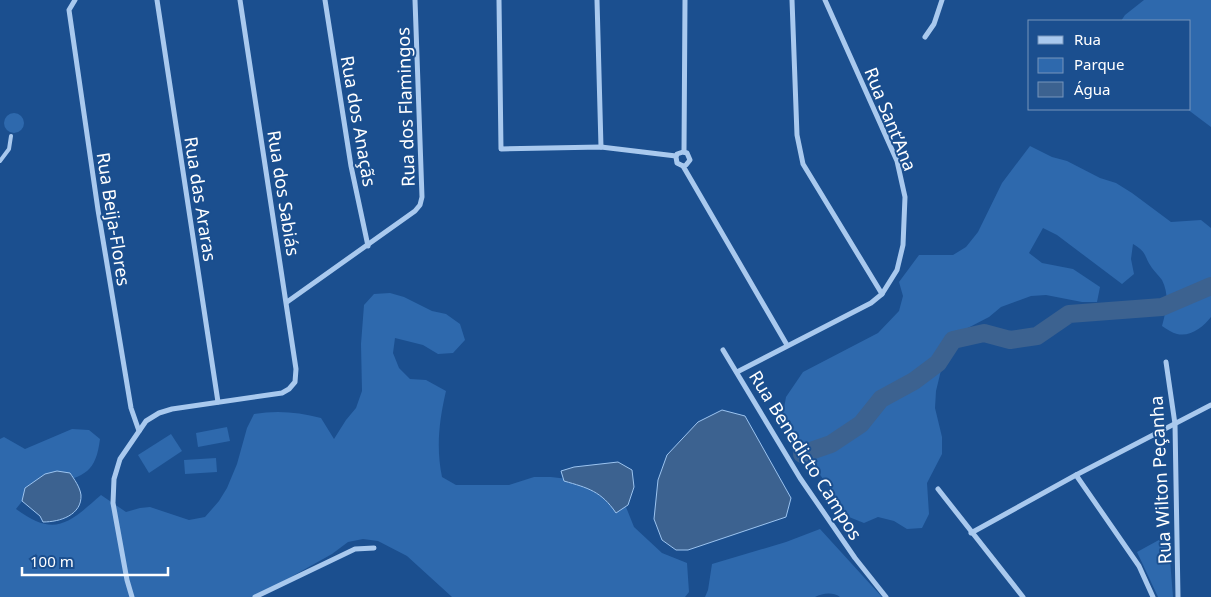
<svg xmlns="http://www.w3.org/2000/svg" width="1211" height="597" font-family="'Noto Sans',sans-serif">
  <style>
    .green { fill: #2e69ad }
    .water { fill: #3c6290; stroke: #9cc4f0 }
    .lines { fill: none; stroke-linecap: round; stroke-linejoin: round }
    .river { stroke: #3c6290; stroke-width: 18 }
    .lane { stroke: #a9c9ee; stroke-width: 4 }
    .street { stroke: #a9c9ee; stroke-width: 5 }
    .labels { text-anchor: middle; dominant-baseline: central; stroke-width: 4; stroke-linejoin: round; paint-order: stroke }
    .street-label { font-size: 18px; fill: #fff; stroke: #1b4f8f }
  </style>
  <rect width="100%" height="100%" fill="#1b4f8f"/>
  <!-- green -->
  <g class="green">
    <polygon points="1144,0 1211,0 1211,127 1187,109 1190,109 1190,21 1121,21 1125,15"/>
    <circle cx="14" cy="123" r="10"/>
    <path d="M1030,146l22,11 15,4 33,17 16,5 16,10 39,29 30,-2 10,8v89c-8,10 -20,20 -34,17 -5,-1 -10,-5 -15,-8 4,-15 8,-30 0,-46 -3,-4 -7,-8 -10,-12 -9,-13 -4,-15 -19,-24l-2,15 3,15 -12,10 -65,-49 -14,-7 -14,25 13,10 31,6 27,18 -3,15h-15l-36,-7 -15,1 -30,11 -12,10 -29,15 -11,16 -6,14 -7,29 -1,17 7,29v17l-15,29 2,31 -7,14 -15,1 -13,-8 -16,-4 -14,6 -15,-6 -67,-98 4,-22 17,-25 75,-39 21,-22 4,-15 -4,-14 20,-27h34l13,-8 12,-15 24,-49z"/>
    <path d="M390,293l14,4 28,14 14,3 14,10 5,16 -12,13 -15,1 -15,-9 -28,-7 -2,15 6,15 11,11 16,1 20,11c-7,30 -10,57 -4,86l14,8h53l25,-8h17l42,5 29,15 12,30 28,26 25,10 2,29 -4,5h-233l-45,-41 -29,-15 -15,-2 -15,3 -16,12 -77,43h-255v-158l4,-2 21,12 47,-20 17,1 11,9c-4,33 -15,37 -46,45 -4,1 -10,1 -15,3 -10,5 -16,13 -23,22 39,29 53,14 85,-14l25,17 14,-4 10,-1 39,13 16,-3 14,-16 8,-13 10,-24 10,-36 7,-14c23,-4 44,-2 67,4l13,21 12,-19 10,-12 6,-17 -1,-47 3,-39 10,-11z"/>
    <polygon points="227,427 230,441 198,447 196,433"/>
    <polygon points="171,434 182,451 149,473 138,455"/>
    <polygon points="216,458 217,472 185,474 184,460"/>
    <path d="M820,529l62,68h-42c-7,-5 -17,-4 -25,0h-110l3,-7 4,-26 74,-22z"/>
    <polygon points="1168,535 1173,597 1158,597 1137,552"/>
  </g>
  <!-- water -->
  <g class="water">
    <polygon points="722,410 745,416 791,498 786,517 688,550 676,550 662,540 654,519 658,480 667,455 698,422"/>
    <path d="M618,462l14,8 2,17 -6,18 -12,8c-15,-22 -28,-25 -52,-32l-3,-10 13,-4z"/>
    <path d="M57,471l13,2c4,6 10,14 11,22 1,20 -21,27 -38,27l-3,-6 -18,-15 3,-13 20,-14z"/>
  </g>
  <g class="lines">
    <!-- river -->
    <polyline class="river" points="802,454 831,444 861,424 881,399 914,381 938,363 953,340 984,333 1010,340 1037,336 1069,314 1162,307 1211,286"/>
    <!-- lane -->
    <polyline class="lane" points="0,161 9,149 11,136"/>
    <!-- street -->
    <g class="street">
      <polyline points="75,0 69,10 98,210 131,408 139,431"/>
      <polyline points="157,0 218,402"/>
      <polyline points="325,0 351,166 368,246"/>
      <polyline points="499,0 501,149 601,147 676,156"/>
      <polyline points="597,0 601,147"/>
      <polyline points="792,0 797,135 803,164 882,294"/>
      <polyline points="925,37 934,24 942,0"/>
      <polyline points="684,152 685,0"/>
      <polyline points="683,166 686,165 690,160 687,153 683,152 677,154 676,157 677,163 683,166 787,345"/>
      <polyline points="287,302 415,211 420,205 422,197 415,0"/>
      <polyline points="723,350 800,478 855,558 886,597"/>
      <polyline points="1166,362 1175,424 1178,597"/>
      <polyline points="737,372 871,303 882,294 897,270 903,245 905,197 897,161 825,0"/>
      <polyline points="1076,475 1139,566 1153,597"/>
      <polyline points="938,489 1023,597"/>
      <polyline points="971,533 1076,475 1211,405"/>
      <polyline points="132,597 127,580 113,503 114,479 120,459 146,421 159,413 172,409 282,393 289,389 295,382 296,369 240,0"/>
      <polyline points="255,597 355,549 374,548"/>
    </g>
  </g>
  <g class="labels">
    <!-- street labels -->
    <g class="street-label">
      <text transform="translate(405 107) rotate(-92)">Rua dos Flamingos</text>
      <text transform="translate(891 119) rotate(68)">Rua Sant’Ana</text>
      <text transform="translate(359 121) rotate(80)">Rua dos Anaçãs</text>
      <text transform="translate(284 193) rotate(81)">Rua dos Sabiás</text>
      <text transform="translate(201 199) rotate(81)">Rua das Araras</text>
      <text transform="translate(114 219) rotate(81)">Rua Beija-Flores</text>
      <text transform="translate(806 455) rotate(58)">Rua Benedicto Campos</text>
      <text transform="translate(1160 480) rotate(-93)">Rua Wilton Peçanha</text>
    </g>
  </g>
  <!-- legend -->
  <rect x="1028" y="20" width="162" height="90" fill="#1b4f8f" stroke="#7695bc"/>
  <rect x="1038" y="36" width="25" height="8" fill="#a9c9ee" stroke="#7695bc"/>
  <text x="1074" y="45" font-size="15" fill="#ffffff">Rua</text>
  <rect x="1038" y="58" width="25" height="15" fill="#2e69ad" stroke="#7695bc"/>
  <text x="1074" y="70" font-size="15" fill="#ffffff">Parque</text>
  <rect x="1038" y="82" width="25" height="15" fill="#3c6290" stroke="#7695bc"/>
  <text x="1074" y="95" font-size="15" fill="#ffffff">Água</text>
  <!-- scale -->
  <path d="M22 567v8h146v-8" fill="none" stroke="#ffffff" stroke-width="2.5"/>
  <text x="30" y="567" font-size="15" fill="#ffffff" stroke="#1b4f8f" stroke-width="4" paint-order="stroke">100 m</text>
</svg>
